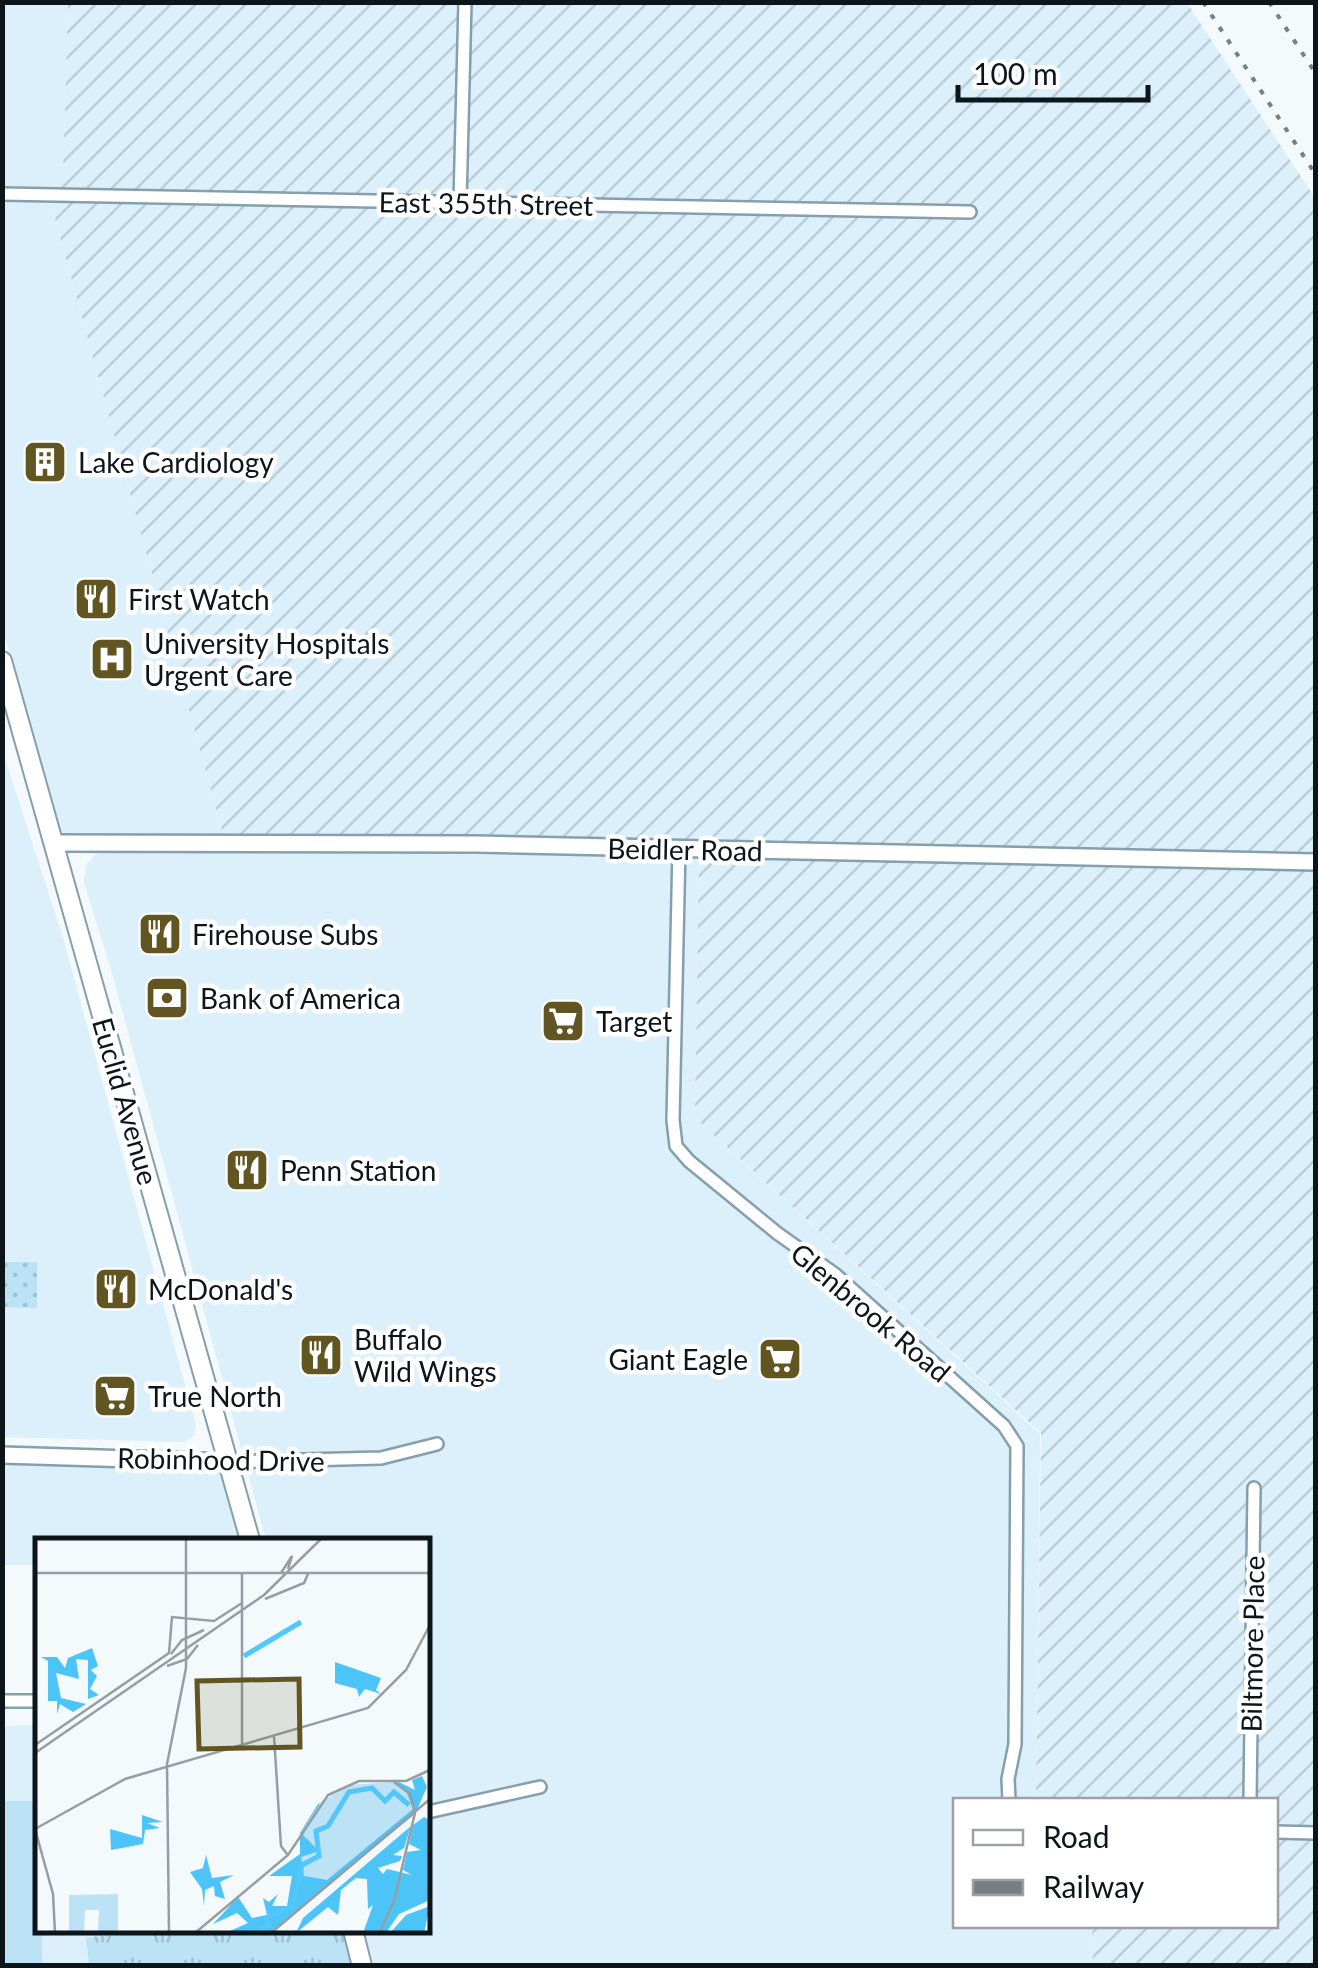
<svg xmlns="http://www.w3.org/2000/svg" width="1318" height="1968" font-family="Lato,sans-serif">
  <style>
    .built { fill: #dbf0fb }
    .industrial { fill: url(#industrial-furrows) }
    .grass { fill: url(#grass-dots) }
    .park { fill: url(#park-tufts) }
    .garden { fill: #bce2f6 }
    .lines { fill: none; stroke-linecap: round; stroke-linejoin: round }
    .street-casing { stroke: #859fac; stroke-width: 16 }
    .secondary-casing { stroke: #859fac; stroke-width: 20 }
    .primary-casing { stroke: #859fac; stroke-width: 22 }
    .street { stroke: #fff; stroke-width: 11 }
    .secondary { stroke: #fff; stroke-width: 15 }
    .primary { stroke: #fff; stroke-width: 18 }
    .rail { stroke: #777f83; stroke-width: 4; stroke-dasharray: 5 10; stroke-linecap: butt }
    .labels { text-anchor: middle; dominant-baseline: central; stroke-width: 9; stroke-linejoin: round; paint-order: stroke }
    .street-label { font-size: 28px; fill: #0b151a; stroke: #fff }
    .poi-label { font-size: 28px; fill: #0b151a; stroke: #fff; text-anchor: start }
    .inset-river { fill: none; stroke: #51c7fc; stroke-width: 5 }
    .inset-road { fill: none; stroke: #979ea2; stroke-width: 2.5 }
    .view { fill: #615622; fill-opacity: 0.15; stroke: #615622; stroke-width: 5 }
    .inset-edge { fill: none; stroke: #0b151a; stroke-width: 5 }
  </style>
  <defs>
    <pattern id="industrial-furrows" width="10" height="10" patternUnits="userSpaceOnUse" patternTransform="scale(2.5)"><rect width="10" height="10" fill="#dbf0fb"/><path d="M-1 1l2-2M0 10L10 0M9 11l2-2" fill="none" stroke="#bbcdd7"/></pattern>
    <pattern id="grass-dots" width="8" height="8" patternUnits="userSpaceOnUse" patternTransform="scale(2.5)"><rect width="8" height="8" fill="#bce2f6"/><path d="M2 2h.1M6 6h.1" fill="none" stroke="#a0c1d2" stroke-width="1.8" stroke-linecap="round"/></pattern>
    <pattern id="park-tufts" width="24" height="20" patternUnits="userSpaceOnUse" patternTransform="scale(2.5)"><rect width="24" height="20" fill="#bce2f6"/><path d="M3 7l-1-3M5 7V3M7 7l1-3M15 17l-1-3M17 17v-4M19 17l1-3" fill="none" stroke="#a0c1d2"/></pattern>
  </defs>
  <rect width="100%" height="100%" fill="#f4f9fc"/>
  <!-- built -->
  <g class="built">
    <polygon points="3,3 68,3 63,173 55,191 3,189"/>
    <polygon points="2,200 50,200 224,838 60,838 3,630"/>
    <polygon points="2,749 64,941 196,1425 194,1435 184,1442 3,1437"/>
    <polygon points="104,852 699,856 695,1118 1040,1434 1036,1800 956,1800 956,1926 1092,1926 1093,1965 374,1965 364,1931 428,1930 428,1540 266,1540 110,966 84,883 86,865 96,854"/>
    <polygon points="3,1463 225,1467 244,1540 38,1540 37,1565 3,1565"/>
    <polygon points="37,1725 38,1930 219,1931 87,1937 89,1965 3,1965 2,1726"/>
  </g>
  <!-- industrial -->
  <g class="industrial">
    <polygon points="68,3 1187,3 1315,198 1315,852 762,841 224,838 50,200 63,173"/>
    <polygon points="699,856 1315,869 1315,1965 1093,1965 1092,1926 1276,1926 1276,1800 1036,1800 1041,1433 695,1118"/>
  </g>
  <!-- grass -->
  <polygon class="grass" points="3,1262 37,1262 37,1308 3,1307"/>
  <!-- park -->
  <polygon class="park" points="219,1930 342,1931 352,1965 89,1965 86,1937"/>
  <!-- garden -->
  <polygon class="garden" points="3,1801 37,1801 38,1930 42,1931 42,1965 3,1965"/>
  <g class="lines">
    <defs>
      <g id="street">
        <polyline points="2,194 970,212"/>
        <polyline points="460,202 465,2"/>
        <polyline points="679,849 673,1120 676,1146 689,1161 777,1233 836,1275 1004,1426 1017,1446 1015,1744 1008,1779 1009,1800"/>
        <polyline points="229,1462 381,1458 437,1444"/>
        <polyline points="2,1701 38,1701"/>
        <polyline points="1250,1800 1254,1488"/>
        <polyline points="428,1812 540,1787"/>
        <polyline points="1276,1832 1316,1833"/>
      </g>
      <g id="secondary">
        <polyline points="54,843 476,844 1316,862"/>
        <polyline points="2,1455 229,1462"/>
      </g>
      <g id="primary">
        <polyline points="2,661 250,1540"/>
        <polyline points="353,1930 362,1966"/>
      </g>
    </defs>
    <!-- street casing -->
    <use href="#street" class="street-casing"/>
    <!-- secondary casing -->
    <use href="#secondary" class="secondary-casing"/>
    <!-- primary casing -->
    <use href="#primary" class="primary-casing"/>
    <!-- street -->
    <use href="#street" class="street"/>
    <!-- secondary -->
    <use href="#secondary" class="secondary"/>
    <!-- primary -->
    <use href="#primary" class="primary"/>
    <!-- rail -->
    <g class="rail">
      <polyline points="1203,2 1316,175"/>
      <polyline points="1269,2 1316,74"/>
    </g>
  </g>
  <!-- icons -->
  <defs>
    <symbol id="building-square" viewBox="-11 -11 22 22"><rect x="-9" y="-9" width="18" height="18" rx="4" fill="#615622" stroke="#fff"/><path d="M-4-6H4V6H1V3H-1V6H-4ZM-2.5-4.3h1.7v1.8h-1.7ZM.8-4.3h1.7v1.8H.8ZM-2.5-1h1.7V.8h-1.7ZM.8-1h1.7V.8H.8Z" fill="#fff"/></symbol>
    <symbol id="restaurant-square" viewBox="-11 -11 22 22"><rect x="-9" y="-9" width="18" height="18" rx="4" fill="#615622" stroke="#fff"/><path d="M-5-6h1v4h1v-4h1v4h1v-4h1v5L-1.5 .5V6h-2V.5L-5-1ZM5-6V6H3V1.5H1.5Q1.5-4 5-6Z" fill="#fff"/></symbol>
    <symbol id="hospital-square" viewBox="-11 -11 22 22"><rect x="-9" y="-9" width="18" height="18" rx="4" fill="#615622" stroke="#fff"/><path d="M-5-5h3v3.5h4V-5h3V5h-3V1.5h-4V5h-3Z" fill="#fff"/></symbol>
    <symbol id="bank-square" viewBox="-11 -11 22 22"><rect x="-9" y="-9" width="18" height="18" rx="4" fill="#615622" stroke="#fff"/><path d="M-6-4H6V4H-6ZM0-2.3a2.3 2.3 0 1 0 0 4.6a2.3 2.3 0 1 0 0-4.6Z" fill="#fff"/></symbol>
    <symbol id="supermarket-square" viewBox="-11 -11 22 22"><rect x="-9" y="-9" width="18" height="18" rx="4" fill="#615622" stroke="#fff"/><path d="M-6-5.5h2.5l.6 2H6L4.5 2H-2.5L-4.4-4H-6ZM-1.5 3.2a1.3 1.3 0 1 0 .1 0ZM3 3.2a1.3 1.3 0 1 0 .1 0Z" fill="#fff"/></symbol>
  </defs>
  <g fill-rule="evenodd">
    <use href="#building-square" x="20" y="437" width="50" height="50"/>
    <use href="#restaurant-square" x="71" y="574" width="50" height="50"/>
    <use href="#hospital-square" x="87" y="634" width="50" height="50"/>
    <use href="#restaurant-square" x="135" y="909" width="50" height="50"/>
    <use href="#bank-square" x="142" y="973" width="50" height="50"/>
    <use href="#supermarket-square" x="538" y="996" width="50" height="50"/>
    <use href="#restaurant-square" x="222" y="1145" width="50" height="50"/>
    <use href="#restaurant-square" x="91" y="1264" width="50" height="50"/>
    <use href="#restaurant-square" x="296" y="1330" width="50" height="50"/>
    <use href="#supermarket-square" x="755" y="1334" width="50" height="50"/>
    <use href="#supermarket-square" x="90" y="1371" width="50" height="50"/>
  </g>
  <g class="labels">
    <!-- street labels -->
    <g class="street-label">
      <text transform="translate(486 203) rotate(1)">East 355th Street</text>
      <text transform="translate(685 849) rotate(1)">Beidler Road</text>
      <text transform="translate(126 1101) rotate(74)">Euclid Avenue</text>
      <text transform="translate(871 1312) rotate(40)">Glenbrook Road</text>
      <text transform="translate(221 1459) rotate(1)">Robinhood Drive</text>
      <text transform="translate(1252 1644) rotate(-89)">Biltmore Place</text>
    </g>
    <!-- poi labels -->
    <g class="poi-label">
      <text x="78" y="462">Lake Cardiology</text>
      <text x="128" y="599">First Watch</text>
      <text x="144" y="643">University Hospitals<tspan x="144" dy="32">Urgent Care</tspan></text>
      <text x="192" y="934">Firehouse Subs</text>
      <text x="200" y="998">Bank of America</text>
      <text x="596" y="1021">Target</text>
      <text x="280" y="1170">Penn Station</text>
      <text x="148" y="1289">McDonald's</text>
      <text x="354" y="1339">Buffalo<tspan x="354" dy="32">Wild Wings</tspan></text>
      <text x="748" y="1359" text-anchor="end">Giant Eagle</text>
      <text x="148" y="1396">True North</text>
    </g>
  </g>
  <!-- overview -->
  <g transform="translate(35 1538)">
    <rect width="395" height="395" fill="#f4f9fc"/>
    <path d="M83,356v39h-20l1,-23h-14l-1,23h-15v-38z" fill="#bce2f6"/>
    <path d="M57,110l6,18 -7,4 6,6 -7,13 9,6 -11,4v-39l-12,-1 3,20 -23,-6 5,25 25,6 -13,8 -13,-8 -3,10v-13h-9v-40l-7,-4h16l8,11 3,-10zM300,124l46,16 -5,12 5,4 -16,-5 -6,8 -2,-8 -22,-6zM387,238l5,11 -12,27 -146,119 -39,-2 18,-8 -11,-10 -24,11 25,-27 14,21 15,-3 -4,-17 6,4 9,-8 -6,12h15l5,-30h-23l31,-22v-21l18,-29 81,-22 16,8 -3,-10zM107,277l21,7 -16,1 13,5 -15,2 -2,14 -32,6 -1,-21 32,9zM389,279l6,3v80l-31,14 -13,19h-23l10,-28 -5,4 -1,-30 -11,-1 -15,12 -3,25 -10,-8 -32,26 7,-15 108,-92 -7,22 -11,7 9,1 -2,5 -22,7 5,6 4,-5 25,6 -9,-5 4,-18 14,-2 -12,-6 4,-19zM171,317l6,23 22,-3 -14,7 5,17 -10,-3 -1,-10 -9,4 -1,16 -2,-17 -12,-17 13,-4zM395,368l-6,27h-34l16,-18z" fill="#4dc4f8"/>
    <path d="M358,244l13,9 7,18 -86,71 -23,-4 -3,-19 18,-6 -18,-18 20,-31 28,-17z" fill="#bce2f6"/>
    <path class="inset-river" d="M209,118l57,-34M221,395l13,-8 -3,-7 28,-12 8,-41 17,-9 -3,-25 12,-5 21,-34 23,-4 13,13 9,-9 15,13"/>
    <path class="inset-road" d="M0,35h350M207,35v172M246,35l11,-17 -4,13M350,35h45M230,61l39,-16 4,-9M136,116l11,-14 22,-10M132,128l20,-7 11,-14M239,198l7,110 6,8M0,207l134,-92 3,-36 42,4 28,-18M0,215l229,-158 58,-57M0,291l18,65 2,39M0,291l90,-50 243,-71 38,-38 24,-45M134,395l-2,-169 19,-96v-130M160,395l93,-78 40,-60 31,-14h47l24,-11M236,395l159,-134M344,395l15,-32 21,-88 -5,-19 -16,-12"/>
    <path class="view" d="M264,141l1,68 -101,2 -2,-68z"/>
    <rect width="395" height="395" class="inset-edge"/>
  </g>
  <!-- border -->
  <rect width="1318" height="1968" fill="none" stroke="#0b151a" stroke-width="10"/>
  <!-- legend -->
  <rect x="953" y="1798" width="325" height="130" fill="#ffffff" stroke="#9da1a3" stroke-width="2.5"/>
  <rect x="973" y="1830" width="50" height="15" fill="#ffffff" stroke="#9da1a3" stroke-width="2.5"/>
  <text x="1043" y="1848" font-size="30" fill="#0b151a">Road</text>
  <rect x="973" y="1880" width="50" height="15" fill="#777f83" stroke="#9da1a3" stroke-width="2.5"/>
  <text x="1043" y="1898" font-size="30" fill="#0b151a">Railway</text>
  <!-- scale -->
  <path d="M958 85v15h190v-15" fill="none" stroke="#0b151a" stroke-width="5"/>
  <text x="973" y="85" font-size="30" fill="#0b151a" stroke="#ffffff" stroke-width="8" paint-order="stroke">100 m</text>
</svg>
